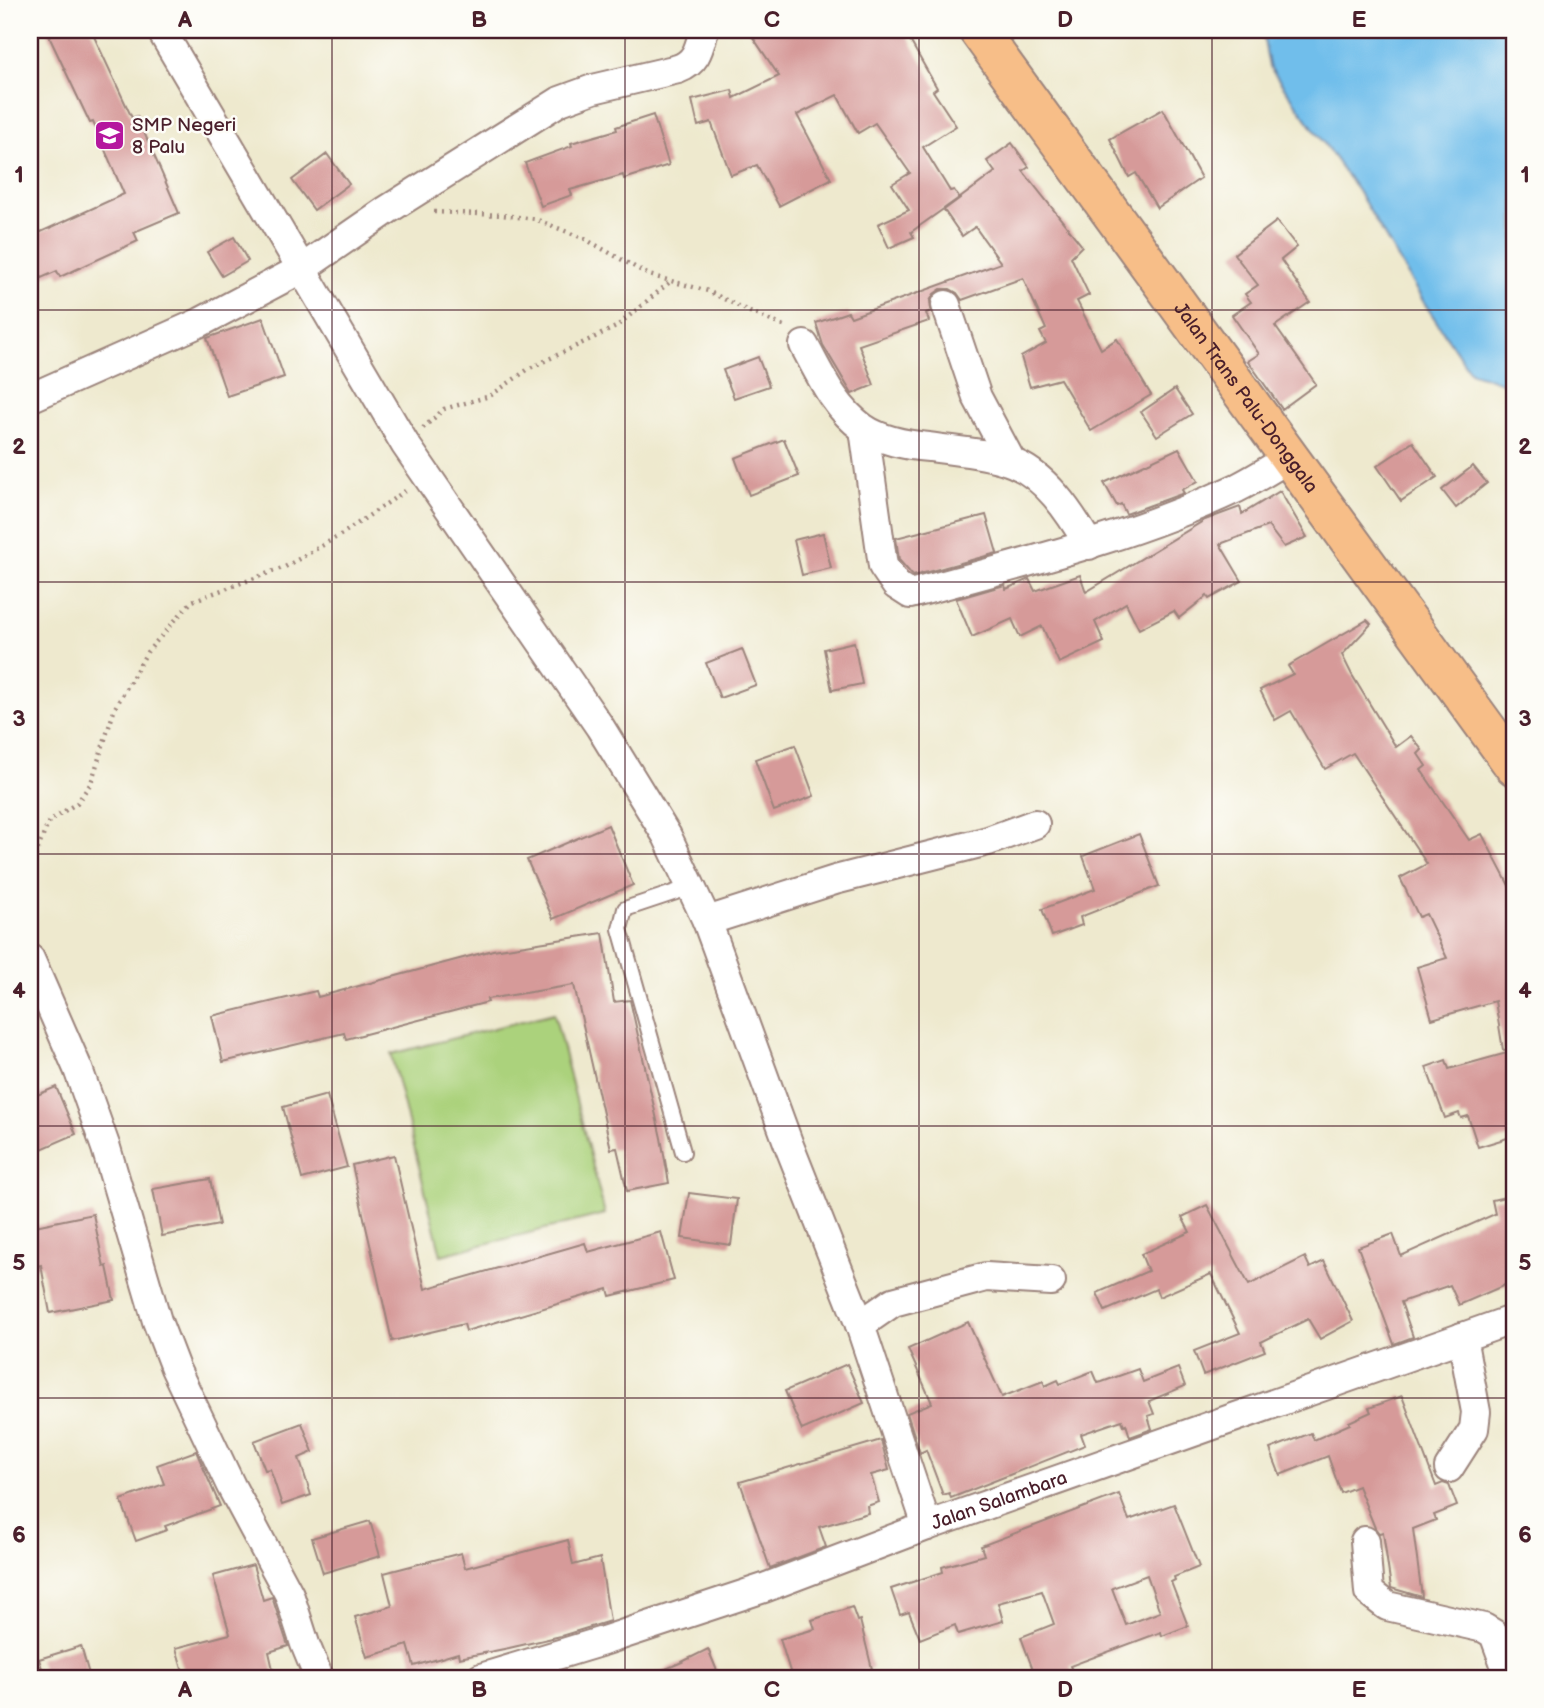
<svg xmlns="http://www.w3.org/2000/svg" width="1544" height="1708" font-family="'Balsamiq Sans',sans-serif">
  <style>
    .green { fill: #abd27c; stroke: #7a7854; stroke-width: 2 }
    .water { fill: #70beeb; stroke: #5d6e8b; stroke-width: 2 }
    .building { fill: #d69a99; fill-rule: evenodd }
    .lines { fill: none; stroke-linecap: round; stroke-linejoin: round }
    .lane-casing { stroke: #9c847c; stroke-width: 18 }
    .street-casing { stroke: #9c847c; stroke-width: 32 }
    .highway-casing { stroke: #9c847c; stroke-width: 42 }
    .path { stroke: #9c847c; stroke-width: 4.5; stroke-dasharray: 2 5; stroke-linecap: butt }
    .lane { stroke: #fff; stroke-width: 14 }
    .street { stroke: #fff; stroke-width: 28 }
    .highway { stroke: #f7be88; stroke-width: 38 }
    .grid { fill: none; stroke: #4a1f2b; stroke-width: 2; stroke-opacity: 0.55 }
    .labels { text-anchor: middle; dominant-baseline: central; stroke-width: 5; stroke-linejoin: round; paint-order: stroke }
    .poi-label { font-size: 19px; fill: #4a1f2b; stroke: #fdfcf7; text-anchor: start }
    .street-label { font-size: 19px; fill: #4a1f2b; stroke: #fdfcf7 }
    .neatline { fill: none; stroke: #4a1f2b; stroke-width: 2.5 }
    .grid-label { font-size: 23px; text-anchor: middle; font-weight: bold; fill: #4a1f2b }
  </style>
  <rect width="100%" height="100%" fill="#fdfcf7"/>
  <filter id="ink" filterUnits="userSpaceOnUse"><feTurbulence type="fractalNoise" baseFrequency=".0143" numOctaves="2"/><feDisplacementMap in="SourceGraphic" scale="14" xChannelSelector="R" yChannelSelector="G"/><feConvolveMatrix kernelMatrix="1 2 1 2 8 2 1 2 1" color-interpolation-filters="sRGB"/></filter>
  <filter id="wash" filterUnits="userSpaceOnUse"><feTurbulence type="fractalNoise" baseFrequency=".00686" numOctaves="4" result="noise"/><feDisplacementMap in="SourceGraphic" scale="28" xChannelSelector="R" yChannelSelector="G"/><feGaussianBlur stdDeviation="1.57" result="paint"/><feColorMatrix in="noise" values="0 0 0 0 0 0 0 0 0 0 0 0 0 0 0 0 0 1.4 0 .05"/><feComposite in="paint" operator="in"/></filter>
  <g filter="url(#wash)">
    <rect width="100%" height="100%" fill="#eee9ce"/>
    <!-- green -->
    <polygon class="green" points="554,1013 605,1214 441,1255 391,1054"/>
    <!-- water -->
    <polygon class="water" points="1262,30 1514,30 1514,387 1470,372 1423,301 1358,191 1269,66"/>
    <g id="blocks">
      <!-- building -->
      <g class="building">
        <polygon points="46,30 91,30 132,118 137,116 179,213 134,232 138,241 60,277 57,271 30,283 30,237 124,194 93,122 90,123"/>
        <polygon points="748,30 904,30 937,88 933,91 956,126 923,147 950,191 954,190 959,198 911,232 914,237 889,248 878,224 909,210 892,184 910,173 875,123 858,133 837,95 797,115 831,179 779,206 757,165 731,175 711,122 698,126 692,100 732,90 734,98 779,76"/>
        <polygon points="1163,109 1201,178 1157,208 1136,173 1129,177 1110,139"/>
        <polygon points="653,115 669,165 624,179 623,175 570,190 572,195 541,206 525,163 572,146 571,143 617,130 616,127"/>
        <polygon points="1012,143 1029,167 1023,171 1082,246 1071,257 1089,295 1077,301 1101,349 1117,339 1151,395 1091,431 1060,379 1030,387 1021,357 1046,343 1040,332 1046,329 1023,278 962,300 957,293 950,289 941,289 934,294 930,301 931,311 926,313 929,321 859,345 874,385 852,394 823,345 816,323 848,312 851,317 1001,263 975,227 962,236 944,210 995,172 987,161"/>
        <polygon points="327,154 349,184 314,210 292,180"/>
        <polygon points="1277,221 1297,247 1281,260 1310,302 1275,326 1316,384 1282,409 1248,361 1259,354 1232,315 1251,302 1245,294 1258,285 1234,254"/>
        <polygon points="234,237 248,261 222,276 207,252"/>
        <polygon points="263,318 284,377 227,396 207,338"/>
        <polygon points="758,357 769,386 734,398 723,370"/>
        <polygon points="1175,389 1192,414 1157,436 1141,412"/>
        <polygon points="784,439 799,476 749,495 735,458"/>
        <polygon points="1413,442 1437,477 1401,501 1377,466"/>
        <polygon points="1179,448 1198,481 1182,490 1184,493 1126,514 1121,504 1117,506 1104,483"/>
        <polygon points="1473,466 1487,483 1456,508 1442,490"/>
        <polygon points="1280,491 1307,537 1284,547 1268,526 1220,544 1242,581 1209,599 1207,596 1179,618 1174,611 1139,629 1126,603 1095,622 1104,642 1059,663 1042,626 1020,637 1012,619 972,637 956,599 1005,585 1006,589 1029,579 1035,591 1080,575 1086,592 1205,520 1240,507 1242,514"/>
        <polygon points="986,515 997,553 913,576 899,560 896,538"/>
        <polygon points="823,533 831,568 802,575 794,540"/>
        <polygon points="1367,620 1371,624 1342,655 1352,675 1396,747 1411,736 1422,750 1418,754 1426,766 1421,770 1469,840 1482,834 1514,895 1514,1049 1503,1050 1495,1001 1432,1019 1417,967 1447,958 1426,914 1419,917 1400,878 1427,864 1353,753 1325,769 1291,711 1275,720 1260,690 1293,674 1288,666"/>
        <polygon points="854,642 862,684 832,690 824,649"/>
        <polygon points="742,649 756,685 720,698 706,663"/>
        <polygon points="795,745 814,796 774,811 755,759"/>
        <polygon points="608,825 633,885 553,919 527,860"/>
        <polygon points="1139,834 1159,886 1080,917 1082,925 1052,936 1042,909 1095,889 1083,856"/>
        <polygon points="603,933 614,1002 630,1000 661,1138 669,1183 627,1191 617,1148 611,1149 574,985 487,999 488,1002 346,1039 344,1033 223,1062 212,1016 316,991 318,997 493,950"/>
        <polygon points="1514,1051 1514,1136 1478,1147 1468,1116 1461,1118 1459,1113 1445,1118 1426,1067 1446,1060 1449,1069"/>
        <polygon points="56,1087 76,1134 30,1154 30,1098"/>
        <polygon points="327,1095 347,1167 302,1179 283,1107"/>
        <polygon points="394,1155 425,1289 585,1243 588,1252 661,1232 674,1280 610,1296 608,1289 466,1331 464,1324 392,1341 352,1165"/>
        <polygon points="210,1179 219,1225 162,1236 153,1189"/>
        <polygon points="689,1193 737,1199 731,1245 682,1238"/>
        <polygon points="1514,1195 1514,1281 1459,1305 1450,1285 1401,1302 1413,1337 1394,1344 1358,1247 1393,1234 1401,1256 1495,1214 1492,1200"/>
        <polygon points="1207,1205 1249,1285 1305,1257 1310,1268 1324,1261 1353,1321 1320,1339 1308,1319 1261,1342 1265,1351 1203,1375 1194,1351 1240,1333 1211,1274 1159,1297 1156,1289 1105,1311 1097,1293 1148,1271 1141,1254 1190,1232 1182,1217"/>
        <polygon points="93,1214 104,1267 107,1266 114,1300 50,1313 41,1265 30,1268 30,1227"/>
        <polygon points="968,1322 1002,1397 1043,1381 1045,1386 1058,1380 1060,1384 1093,1371 1098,1383 1102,1382 1138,1369 1143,1382 1178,1368 1185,1386 1149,1401 1154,1414 1148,1416 1152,1429 1130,1437 1126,1424 1124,1425 1122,1420 1081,1434 1085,1445 951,1498 949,1493 943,1495 926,1450 920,1453 907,1413 932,1403 908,1349"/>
        <polygon points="847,1364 864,1403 802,1430 785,1391"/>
        <polygon points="1402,1396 1436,1486 1443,1483 1449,1485 1457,1506 1434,1515 1436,1520 1413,1529 1422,1597 1391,1588 1383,1532 1379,1533 1375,1528 1358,1486 1341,1493 1328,1456 1280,1475 1270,1449 1311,1433 1314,1440 1350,1424 1349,1422 1371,1412 1369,1408"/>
        <polygon points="302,1423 313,1452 299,1458 311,1495 282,1505 270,1469 265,1470 254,1441"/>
        <polygon points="881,1440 889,1470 871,1475 879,1502 867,1506 868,1513 819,1527 826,1547 770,1568 740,1482"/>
        <polygon points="196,1451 220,1506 165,1526 167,1530 136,1541 121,1500 164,1484 157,1465"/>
        <path d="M1119,1494l10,26 45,-16 25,63 -25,10 1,3 -4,2 17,44 -26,10 -1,-4 -91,34 5,12h-39l-15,-41 33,-13 -12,-33 -44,12 5,18 -45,13 -3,-9 -35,14 -11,-27 -9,3 -9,-26 52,-17 -1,-5 42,-12 -3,-9zM1147,1575l13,37 -34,13 -14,-37z"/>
        <polygon points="370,1521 380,1556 323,1573 312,1538"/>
        <polygon points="568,1540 573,1565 600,1558 610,1621 561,1636 509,1648 459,1658 458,1653 414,1666 408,1645 367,1657 355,1617 392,1606 384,1573 461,1553 465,1568"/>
        <polygon points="253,1565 263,1600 272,1597 288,1646 269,1652 275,1678 185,1678 176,1648 230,1634 213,1576"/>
        <polygon points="852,1607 857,1621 860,1620 872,1669 836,1678 792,1678 780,1639 815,1629 812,1620"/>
        <polygon points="81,1646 90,1678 45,1678 39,1659"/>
        <polygon points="708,1649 720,1678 645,1678 682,1662"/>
      </g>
    </g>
  </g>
  <g filter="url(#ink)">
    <use href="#blocks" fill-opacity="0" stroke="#9c847c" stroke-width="2"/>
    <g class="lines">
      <defs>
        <polyline id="lane" points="683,1152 620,929 625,909 691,887"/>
        <g id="street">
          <polyline points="161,30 405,444 600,727 667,836 707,921 790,1148 860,1325 927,1526"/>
          <polyline points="946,305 977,397 1011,461"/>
          <path d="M804,345c17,31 30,62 59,83 19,13 43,17 66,19 26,4 54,5 79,14 37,12 63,53 81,84"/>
          <path d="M30,398l171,-76 102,-54 84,-58 173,-109 33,-12 85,-20c19,-7 21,-21 26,-39"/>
          <path d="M864,429l19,137 13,19 14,9c110,-30 223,-57 327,-106 18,-9 35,-20 52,-30"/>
          <polyline points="707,921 835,880 988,841 1035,824"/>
          <polyline points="30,959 78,1069 106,1148 157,1321 175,1368 231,1486 289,1594 305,1644 319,1678"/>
          <polyline points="860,1325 893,1302 986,1277 1051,1281"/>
          <polyline points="1449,1468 1474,1429 1476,1412 1462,1337"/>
          <polyline points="1365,1541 1369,1592 1387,1606 1484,1628 1494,1634 1510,1678"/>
          <path id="s1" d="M481,1678l122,-37 161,-53 163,-62 587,-207"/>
        </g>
        <g id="highway">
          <path id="s2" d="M978,30l536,736"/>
        </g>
      </defs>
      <!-- lane casing -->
      <use href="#lane" class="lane-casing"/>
      <!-- street casing -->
      <use href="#street" class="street-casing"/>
      <!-- highway casing -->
      <use href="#highway" class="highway-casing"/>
      <!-- path -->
      <g class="path">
        <polyline points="434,212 502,215 535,219 585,239 649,275 708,291 750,312 786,327"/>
        <polyline points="423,428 444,409 490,396 530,368 616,327 671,281"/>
        <polyline points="30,869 49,821 77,803 91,783 115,708 147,652 192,601 285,567 342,534 408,489"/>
      </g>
      <!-- lane -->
      <use href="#lane" class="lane"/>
      <!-- street -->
      <use href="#street" class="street"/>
      <!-- highway -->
      <use href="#highway" class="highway"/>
    </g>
  </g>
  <!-- grid -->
  <path class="grid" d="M332,30v1648M625,30v1648M919,30v1648M1212,30v1648M30,310h1484M30,582h1484M30,854h1484M30,1126h1484M30,1398h1484"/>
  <!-- icons -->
  <defs>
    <symbol id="school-square" viewBox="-11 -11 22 22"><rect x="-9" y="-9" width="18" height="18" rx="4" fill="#b5179e" stroke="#fdfcf7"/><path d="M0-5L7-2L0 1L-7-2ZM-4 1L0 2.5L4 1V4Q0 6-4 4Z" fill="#fff"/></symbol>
  </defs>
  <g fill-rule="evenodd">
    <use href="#school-square" x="92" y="118" width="35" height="35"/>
  </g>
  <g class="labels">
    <!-- poi labels -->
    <g class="poi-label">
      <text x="132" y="125">SMP Negeri<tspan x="132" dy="22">8 Palu</tspan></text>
    </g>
    <!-- street labels -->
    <g class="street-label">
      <text stroke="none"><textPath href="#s2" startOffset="455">Jalan Trans Palu-Donggala</textPath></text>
      <text stroke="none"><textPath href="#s1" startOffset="548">Jalan Salambara</textPath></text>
    </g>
  </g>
  <!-- margin -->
  <rect width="1544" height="1708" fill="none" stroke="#fdfcf7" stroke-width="77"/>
  <rect x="38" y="38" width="1468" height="1632" class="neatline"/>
  <g class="grid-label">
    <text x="185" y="27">A</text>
    <text x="479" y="27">B</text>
    <text x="772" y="27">C</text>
    <text x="1065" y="27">D</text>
    <text x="1359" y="27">E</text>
    <text x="19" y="182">1</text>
    <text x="1525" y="182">1</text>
    <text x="19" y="454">2</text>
    <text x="1525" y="454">2</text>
    <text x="19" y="726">3</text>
    <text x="1525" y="726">3</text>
    <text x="19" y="998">4</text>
    <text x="1525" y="998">4</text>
    <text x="19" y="1270">5</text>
    <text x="1525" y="1270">5</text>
    <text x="19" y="1542">6</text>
    <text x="1525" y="1542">6</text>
    <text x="185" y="1697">A</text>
    <text x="479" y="1697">B</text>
    <text x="772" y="1697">C</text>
    <text x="1065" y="1697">D</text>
    <text x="1359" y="1697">E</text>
  </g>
</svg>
